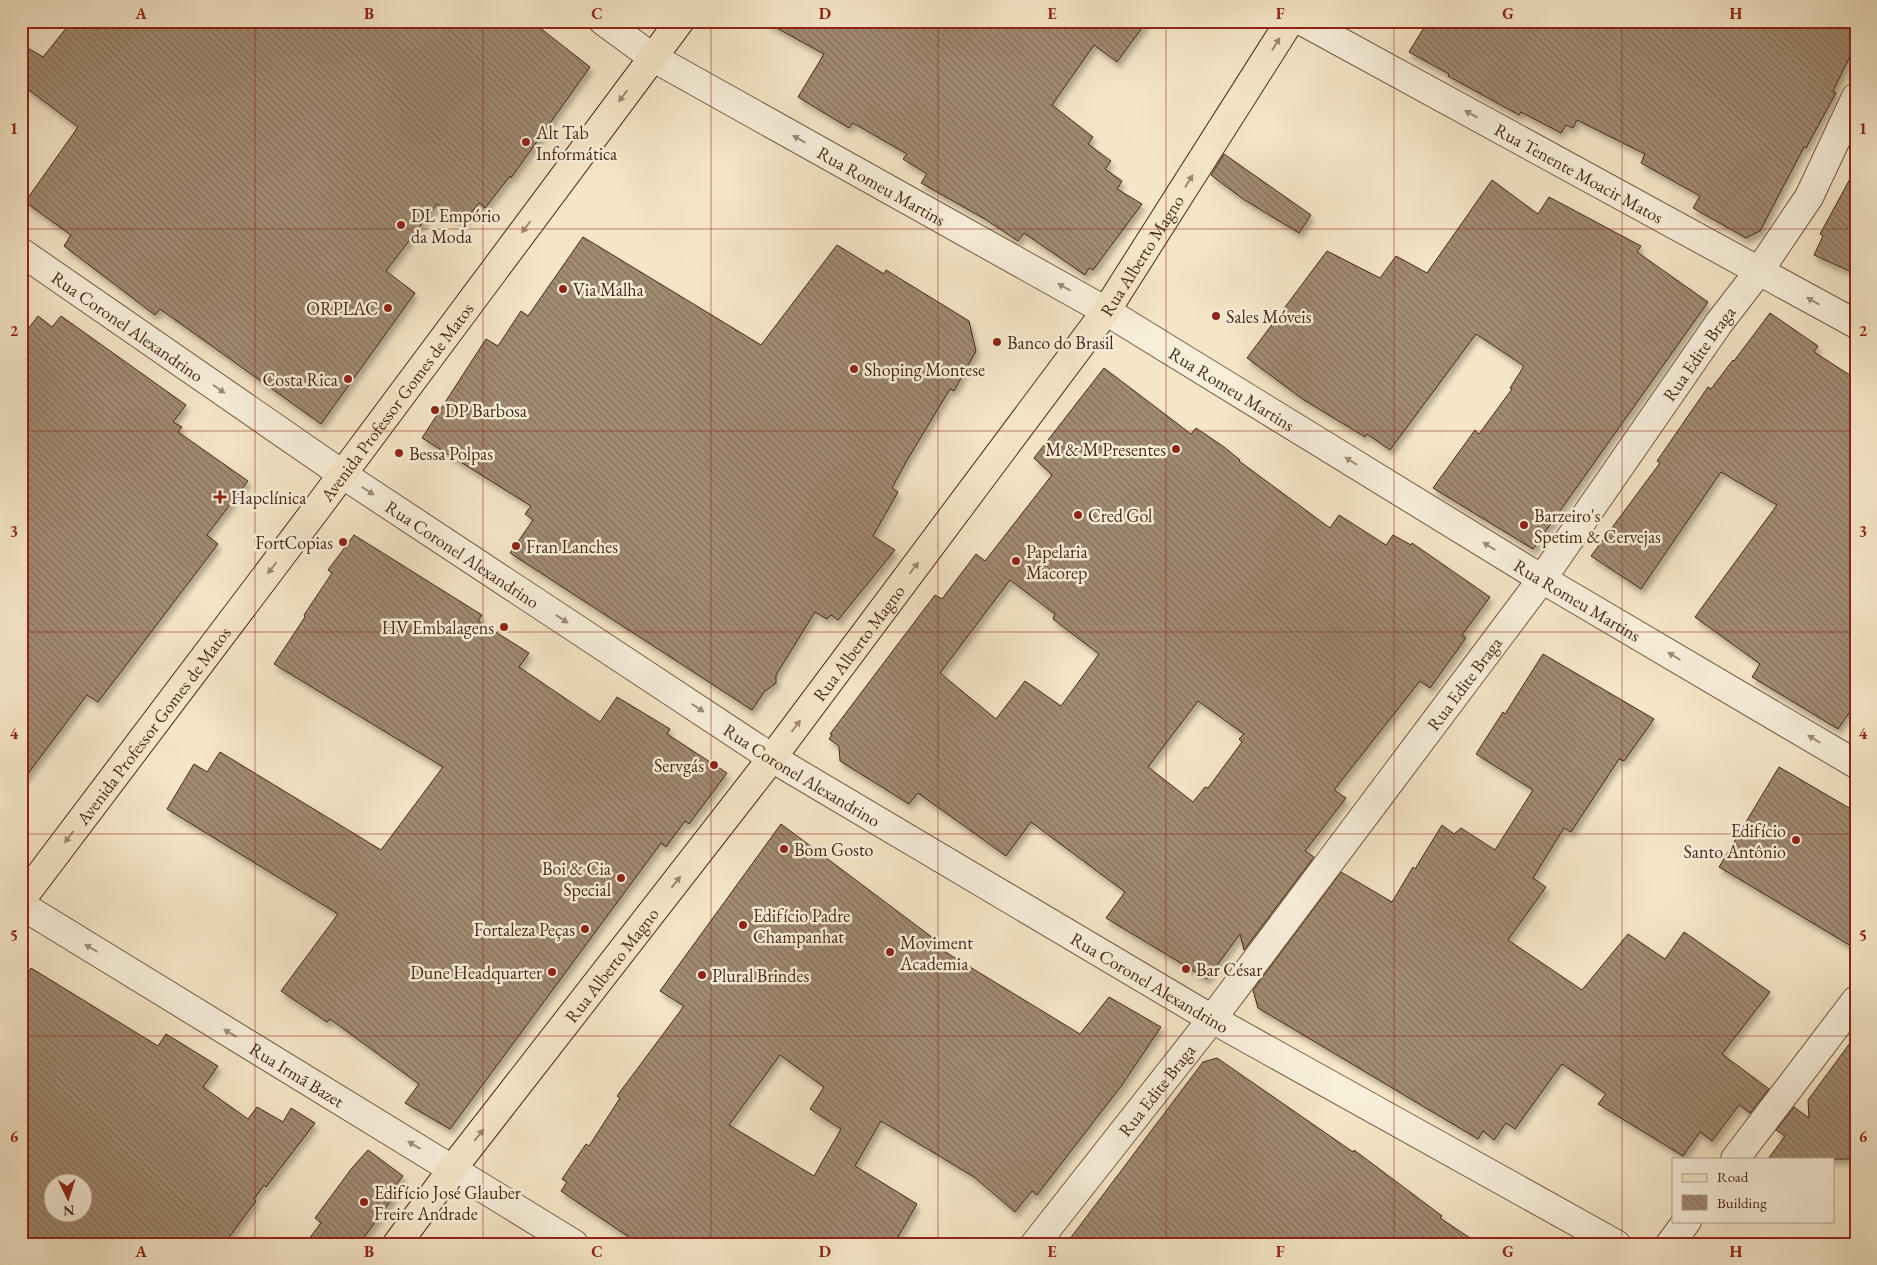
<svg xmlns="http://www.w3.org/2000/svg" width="1877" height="1265" font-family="'EB Garamond',serif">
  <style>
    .building { fill: url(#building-back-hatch); stroke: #492817; fill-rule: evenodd; filter: url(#shadow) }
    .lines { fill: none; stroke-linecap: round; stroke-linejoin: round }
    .street-casing { stroke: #745843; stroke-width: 30 }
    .primary-casing { stroke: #492817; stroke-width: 30 }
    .street { stroke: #f8efdb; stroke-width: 28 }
    .primary { stroke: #f5e6c7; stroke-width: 28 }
    .oneway { fill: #9f876f }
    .oneway2 { fill: #a08c79 }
    .grid { fill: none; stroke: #8f2418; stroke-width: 1; stroke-opacity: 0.55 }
    .poi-dot { fill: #8f2418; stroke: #f8efdb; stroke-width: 2 }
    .labels { text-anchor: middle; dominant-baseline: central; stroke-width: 5; stroke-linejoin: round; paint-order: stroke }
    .poi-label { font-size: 18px; fill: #492817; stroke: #f8efdb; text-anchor: start }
    .street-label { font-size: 18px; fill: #492817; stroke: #f8efdb }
    .neatline { fill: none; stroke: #8f2418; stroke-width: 2 }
    .grid-label { font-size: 16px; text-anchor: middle; font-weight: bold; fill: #8f2418 }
  </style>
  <defs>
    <pattern id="building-back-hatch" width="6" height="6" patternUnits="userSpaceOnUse" patternTransform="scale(1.25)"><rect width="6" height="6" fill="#a28b73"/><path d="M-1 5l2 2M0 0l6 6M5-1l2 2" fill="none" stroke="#86725d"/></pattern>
    <filter id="shadow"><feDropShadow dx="3" dy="5.5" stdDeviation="2.5" flood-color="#0004"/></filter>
  </defs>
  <rect width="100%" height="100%" fill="#f5e6c7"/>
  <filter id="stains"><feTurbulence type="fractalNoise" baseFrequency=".004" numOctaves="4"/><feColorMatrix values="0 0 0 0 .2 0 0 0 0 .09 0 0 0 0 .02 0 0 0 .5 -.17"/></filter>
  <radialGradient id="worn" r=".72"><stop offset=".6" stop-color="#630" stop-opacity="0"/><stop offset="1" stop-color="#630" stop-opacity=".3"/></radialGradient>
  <!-- building -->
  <g class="building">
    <polygon points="72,21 531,21 590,67 511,178 510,176 485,208 479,203 462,224 437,204 386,271 415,293 321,424 160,309 155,315 64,246 71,235 25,202 78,127 21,84 21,44 43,57"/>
    <polygon points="764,21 988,21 1001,27 1005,21 1147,21 1117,62 1094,45 1052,105 1093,137 1088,144 1111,161 1105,169 1122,181 1117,189 1142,204 1093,270 1089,268 1085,275 1024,233 1018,241 985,219 921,183 927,174 903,159 907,154 853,123 849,128 798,97 824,54"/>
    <polygon points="1428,21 1856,21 1856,44 1833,91 1836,93 1806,148 1804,147 1760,231 1746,238 1693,208 1700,196 1641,163 1645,154 1577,120 1573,128 1566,125 1561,133 1521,112 1519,115 1448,76 1449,74 1409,52"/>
    <polygon points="1224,154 1311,215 1299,233 1243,199 1211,175"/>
    <polygon points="1856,168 1856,274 1814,255 1823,236 1820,234"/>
    <polygon points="1492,180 1538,214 1549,197 1641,246 1637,252 1708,302 1533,549 1433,488 1475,430 1479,434 1512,389 1510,388 1524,366 1476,334 1390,450 1367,434 1365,437 1304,400 1247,358 1327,251 1380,278 1396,256 1427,273"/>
    <polygon points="583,237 761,345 837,245 884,274 886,270 969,321 976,351 954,391 950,389 906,462 892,488 898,492 873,536 895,550 838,620 831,615 827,619 815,612 776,675 776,683 764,692 752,710 510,553 533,520 525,514 531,506 422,438 486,339 498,346 521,311 528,316"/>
    <polygon points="1770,313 1818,346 1814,352 1856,379 1856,703 1838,729 1752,677 1760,664 1695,617 1777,505 1721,472 1641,589 1591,556 1660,463 1657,461 1708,387 1711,389 1733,360 1734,361"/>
    <polygon points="38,316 52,327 61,316 186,405 173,422 182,427 178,432 248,481 207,535 218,544 98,702 87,695 21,783 21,338"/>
    <path d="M1104,368l87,66 5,-6 28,19 16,13 -1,1 91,67 9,-13 47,30 7,-10 18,10 1,-2 78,54 -28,38 4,3 -36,50 -10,-7 -86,109 12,8 -41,53 9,6 -70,93 -4,-16 -33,45 -101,-61 19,-26 -94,-70 -25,34 -88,-63 -9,11 -69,-43 -1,-15 -10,-7 3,-4 -2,-1 105,-139 7,4 34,-45 9,7 67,-86 -18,-17zM1010,580l45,34 -2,5 46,35 -38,52 -36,-25 -29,38 -56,-46zM1198,701l46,33 -5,5 3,3 -34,46 -3,-1 -12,15 -45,-35z"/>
    <polygon points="354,535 482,615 478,621 529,653 519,667 600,722 617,697 670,729 667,734 727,773 689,824 685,821 666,847 661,843 450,1129 405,1103 419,1084 330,1019 327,1022 281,991 338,914 167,809 194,764 207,772 220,752 381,850 443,767 274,664 305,617 304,615 332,573 328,570"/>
    <polygon points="1543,654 1654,719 1624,761 1619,759 1571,832 1564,828 1533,878 1546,887 1508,940 1582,990 1628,934 1665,959 1684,932 1770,992 1722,1054 1769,1089 1750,1113 1739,1105 1712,1141 1700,1132 1683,1156 1598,1104 1606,1094 1562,1064 1515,1129 1506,1123 1494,1140 1483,1131 1478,1139 1258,1008 1253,990 1341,872 1392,902 1413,867 1415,869 1442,825 1454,834 1461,828 1495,850 1533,790 1476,754 1503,712 1505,714"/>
    <polygon points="1779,767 1856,812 1856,949 1719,867"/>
    <path d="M781,824l164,123 -3,3 138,84 29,-37 52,30 -39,58 -85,110 -5,-4 -17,21 -41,-35 -93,-56 -26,45 62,38 -23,40h-255l-78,-53 6,-9 -5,-3 24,-35 3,2 31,-48 -3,-2 67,-90 -24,-15zM780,1055l44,32 -14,22 31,20 -27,47 -85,-51z"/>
    <path d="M31,968l127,78 8,-12 52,32 -15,21 45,32 9,-12 26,15 8,-14 24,15 -49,64 -2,-2 -10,14 2,2 -32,43h-203v-261zM52,1182h30v30h-30z"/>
    <polygon points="1856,1035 1856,1159 1768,1159 1785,1136 1776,1130 1794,1107 1809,1118 1808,1100"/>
    <polygon points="1217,1058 1353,1152 1354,1150 1442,1216 1440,1218 1479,1244 1066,1244 1203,1062"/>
    <polygon points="368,1150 403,1176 391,1191 395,1195 359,1244 305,1244 321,1223 315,1218 352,1168"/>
  </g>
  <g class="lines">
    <defs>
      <g id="street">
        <path id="s1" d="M603,21l49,36 454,254 436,268 314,185"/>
        <path id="s2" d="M1302,21l554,303"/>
        <path id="s3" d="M21,252l321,222 430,284 440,261 404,225"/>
        <path id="s4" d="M21,905l553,339"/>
        <polyline points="1735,1159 1856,1000"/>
        <path id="s5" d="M1035,1244l177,-225 330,-440 177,-256 40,-52 50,-74 47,-100"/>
        <polyline points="1670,1244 1687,1221"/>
      </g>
      <g id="primary">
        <path id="s6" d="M21,900l297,-393 362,-486"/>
        <path id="s7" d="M397,1244l56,-76 319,-410 334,-447 184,-290"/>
      </g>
    </defs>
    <!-- street casing -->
    <use href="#street" class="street-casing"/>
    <!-- primary casing -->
    <use href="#primary" class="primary-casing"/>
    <!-- street -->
    <use href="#street" class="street"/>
    <!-- primary -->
    <use href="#primary" class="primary"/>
  </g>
  <!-- one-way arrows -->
  <defs><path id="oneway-solid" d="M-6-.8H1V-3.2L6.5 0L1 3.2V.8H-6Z" transform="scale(1.25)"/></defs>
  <g class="oneway">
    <use href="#oneway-solid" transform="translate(1276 44) rotate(-58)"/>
    <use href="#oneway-solid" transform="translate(623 96) rotate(127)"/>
    <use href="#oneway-solid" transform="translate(1189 181) rotate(-58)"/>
    <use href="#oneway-solid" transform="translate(526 227) rotate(127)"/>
    <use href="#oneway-solid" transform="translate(272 568) rotate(127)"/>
    <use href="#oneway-solid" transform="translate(914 568) rotate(-53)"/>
    <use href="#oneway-solid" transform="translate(796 726) rotate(-53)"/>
    <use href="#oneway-solid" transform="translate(69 837) rotate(127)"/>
    <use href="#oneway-solid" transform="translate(676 882) rotate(-52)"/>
    <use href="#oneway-solid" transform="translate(479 1135) rotate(-52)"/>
  </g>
  <g class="oneway2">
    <use href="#oneway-solid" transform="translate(1471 114) rotate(-151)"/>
    <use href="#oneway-solid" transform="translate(799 139) rotate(-151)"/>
    <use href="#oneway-solid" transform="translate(1064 287) rotate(-151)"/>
    <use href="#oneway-solid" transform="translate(1813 301) rotate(-151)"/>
    <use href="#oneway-solid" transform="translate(219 389) rotate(35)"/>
    <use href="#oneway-solid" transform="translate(1351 461) rotate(-148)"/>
    <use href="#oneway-solid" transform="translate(368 491) rotate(33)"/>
    <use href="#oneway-solid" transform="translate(1489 546) rotate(-148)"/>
    <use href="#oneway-solid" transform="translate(562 619) rotate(33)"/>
    <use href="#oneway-solid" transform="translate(1674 656) rotate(-149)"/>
    <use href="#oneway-solid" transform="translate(698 708) rotate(33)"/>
    <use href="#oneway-solid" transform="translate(1814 739) rotate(-149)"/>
    <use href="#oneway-solid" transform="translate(91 948) rotate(-149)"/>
    <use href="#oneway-solid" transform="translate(230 1033) rotate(-149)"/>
    <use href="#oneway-solid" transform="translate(414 1145) rotate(-149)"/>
  </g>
  <!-- grid -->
  <path class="grid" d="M255,21v1223M483,21v1223M711,21v1223M938,21v1223M1166,21v1223M1394,21v1223M1622,21v1223M21,229h1835M21,431h1835M21,632h1835M21,834h1835M21,1036h1835"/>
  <!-- markers -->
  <g class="poi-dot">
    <circle cx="526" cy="142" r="5"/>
    <circle cx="401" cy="225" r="5"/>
    <circle cx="563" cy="289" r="5"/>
    <circle cx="388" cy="308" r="5"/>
    <circle cx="1216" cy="316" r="5"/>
    <circle cx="997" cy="342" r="5"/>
    <circle cx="854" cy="369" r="5"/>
    <circle cx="348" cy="379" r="5"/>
    <circle cx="435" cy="410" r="5"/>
    <circle cx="1176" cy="449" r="5"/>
    <circle cx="399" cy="453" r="5"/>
    <path d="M217.5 489.5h5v5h5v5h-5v5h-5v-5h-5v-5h5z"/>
    <circle cx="1078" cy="515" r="5"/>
    <circle cx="1524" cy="525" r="5"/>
    <circle cx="343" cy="542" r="5"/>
    <circle cx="516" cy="546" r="5"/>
    <circle cx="1016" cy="561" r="5"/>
    <circle cx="504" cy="627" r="5"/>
    <circle cx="714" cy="765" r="5"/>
    <circle cx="1796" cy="840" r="5"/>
    <circle cx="784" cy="849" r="5"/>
    <circle cx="621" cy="878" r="5"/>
    <circle cx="743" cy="925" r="5"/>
    <circle cx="585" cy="929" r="5"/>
    <circle cx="890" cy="952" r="5"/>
    <circle cx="1186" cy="969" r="5"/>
    <circle cx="552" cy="972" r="5"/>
    <circle cx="702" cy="975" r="5"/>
    <circle cx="364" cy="1202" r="5"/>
  </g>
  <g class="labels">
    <!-- poi labels -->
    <g class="poi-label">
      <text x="536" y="132">Alt Tab<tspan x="536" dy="21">Informática</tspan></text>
      <text x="411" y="215">DL Empório<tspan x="411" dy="21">da Moda</tspan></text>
      <text x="573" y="289">Via Malha</text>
      <text x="378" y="308" text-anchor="end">ORPLAC</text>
      <text x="1226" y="316">Sales Móveis</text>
      <text x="1007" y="342">Banco do Brasil</text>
      <text x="864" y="369">Shoping Montese</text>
      <text x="338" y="379" text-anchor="end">Costa Rica</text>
      <text x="445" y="410">DP Barbosa</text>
      <text x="1166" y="449" text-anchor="end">M &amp; M Presentes</text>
      <text x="409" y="453">Bessa Polpas</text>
      <text x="231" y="497">Hapclínica</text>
      <text x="1088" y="515">Cred Gol</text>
      <text x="1534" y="515">Barzeiro's<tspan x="1534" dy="21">Spetim &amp; Cervejas</tspan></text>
      <text x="333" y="542" text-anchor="end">FortCopias</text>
      <text x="526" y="546">Fran Lanches</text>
      <text x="1026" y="551">Papelaria<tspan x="1026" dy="21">Macorep</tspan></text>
      <text x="494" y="627" text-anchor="end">HV Embalagens</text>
      <text x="704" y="765" text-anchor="end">Servgás</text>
      <text x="1786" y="830" text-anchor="end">Edifício<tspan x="1786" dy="21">Santo Antônio</tspan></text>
      <text x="794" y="849">Bom Gosto</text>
      <text x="611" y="868" text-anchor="end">Boi &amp; Cia<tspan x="611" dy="21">Special</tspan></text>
      <text x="753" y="915">Edifício Padre<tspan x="753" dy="21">Champanhat</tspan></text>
      <text x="575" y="929" text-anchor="end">Fortaleza Peças</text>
      <text x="900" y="942">Moviment<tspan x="900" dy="21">Academia</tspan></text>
      <text x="1196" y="969">Bar César</text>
      <text x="542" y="972" text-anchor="end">Dune Headquarter</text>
      <text x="712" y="975">Plural Brindes</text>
      <text x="374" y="1192">Edifício José Glauber<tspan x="374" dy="21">Freire Andrade</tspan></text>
    </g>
    <!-- street labels -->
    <g class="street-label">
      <text stroke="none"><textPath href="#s2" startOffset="316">Rua Tenente Moacir Matos</textPath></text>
      <text stroke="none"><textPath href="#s1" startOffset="324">Rua Romeu Martins</textPath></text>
      <text stroke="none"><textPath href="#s7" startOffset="1238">Rua Alberto Magno</textPath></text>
      <text stroke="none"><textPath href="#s3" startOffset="130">Rua Coronel Alexandrino</textPath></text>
      <text stroke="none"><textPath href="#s5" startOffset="1111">Rua Edite Braga</textPath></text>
      <text stroke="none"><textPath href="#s1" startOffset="729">Rua Romeu Martins</textPath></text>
      <text stroke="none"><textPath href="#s6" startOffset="624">Avenida Professor Gomes de Matos</textPath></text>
      <text stroke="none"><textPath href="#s3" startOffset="535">Rua Coronel Alexandrino</textPath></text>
      <text stroke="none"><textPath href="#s1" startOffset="1134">Rua Romeu Martins</textPath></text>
      <text stroke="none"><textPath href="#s7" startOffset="758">Rua Alberto Magno</textPath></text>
      <text stroke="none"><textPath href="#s5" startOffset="706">Rua Edite Braga</textPath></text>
      <text stroke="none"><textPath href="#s6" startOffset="219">Avenida Professor Gomes de Matos</textPath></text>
      <text stroke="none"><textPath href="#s3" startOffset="940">Rua Coronel Alexandrino</textPath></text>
      <text stroke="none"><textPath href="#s7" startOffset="352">Rua Alberto Magno</textPath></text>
      <text stroke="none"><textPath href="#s3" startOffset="1345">Rua Coronel Alexandrino</textPath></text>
      <text stroke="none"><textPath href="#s4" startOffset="324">Rua Irmã Bazet</textPath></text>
      <text stroke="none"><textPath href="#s5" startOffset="196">Rua Edite Braga</textPath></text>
    </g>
  </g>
  <!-- margin -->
  <rect width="1877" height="1265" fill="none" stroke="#f5e6c7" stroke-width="55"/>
  <!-- legend -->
  <rect x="1672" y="1158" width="162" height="65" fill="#f8efdb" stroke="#b29f8d"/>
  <rect x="1682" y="1174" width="25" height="8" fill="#f5e6c7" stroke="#b29f8d"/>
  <text x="1717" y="1182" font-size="15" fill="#492817">Road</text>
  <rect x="1682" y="1195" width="25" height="15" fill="url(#building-back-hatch)" stroke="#b29f8d"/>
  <text x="1717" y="1208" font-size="15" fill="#492817">Building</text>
  <!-- north arrow -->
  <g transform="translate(68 1198) rotate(176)"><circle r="24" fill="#f8efdb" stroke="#b29f8d"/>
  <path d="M0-4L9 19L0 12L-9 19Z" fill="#8f2418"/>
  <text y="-8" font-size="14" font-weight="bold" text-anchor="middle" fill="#492817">N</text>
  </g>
  <rect x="28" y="28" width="1822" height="1210" class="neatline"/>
  <g class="grid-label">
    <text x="141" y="19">A</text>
    <text x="369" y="19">B</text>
    <text x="597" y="19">C</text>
    <text x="825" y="19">D</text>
    <text x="1052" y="19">E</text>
    <text x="1280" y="19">F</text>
    <text x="1508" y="19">G</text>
    <text x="1736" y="19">H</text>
    <text x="14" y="134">1</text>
    <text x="1863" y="134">1</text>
    <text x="14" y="336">2</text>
    <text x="1863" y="336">2</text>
    <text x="14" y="537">3</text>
    <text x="1863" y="537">3</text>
    <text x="14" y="739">4</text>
    <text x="1863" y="739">4</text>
    <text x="14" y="941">5</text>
    <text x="1863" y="941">5</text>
    <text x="14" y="1142">6</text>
    <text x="1863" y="1142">6</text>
    <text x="141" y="1257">A</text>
    <text x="369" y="1257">B</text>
    <text x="597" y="1257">C</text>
    <text x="825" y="1257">D</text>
    <text x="1052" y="1257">E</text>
    <text x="1280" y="1257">F</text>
    <text x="1508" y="1257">G</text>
    <text x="1736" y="1257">H</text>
  </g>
  <rect width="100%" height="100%" filter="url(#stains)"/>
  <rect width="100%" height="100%" fill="url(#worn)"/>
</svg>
